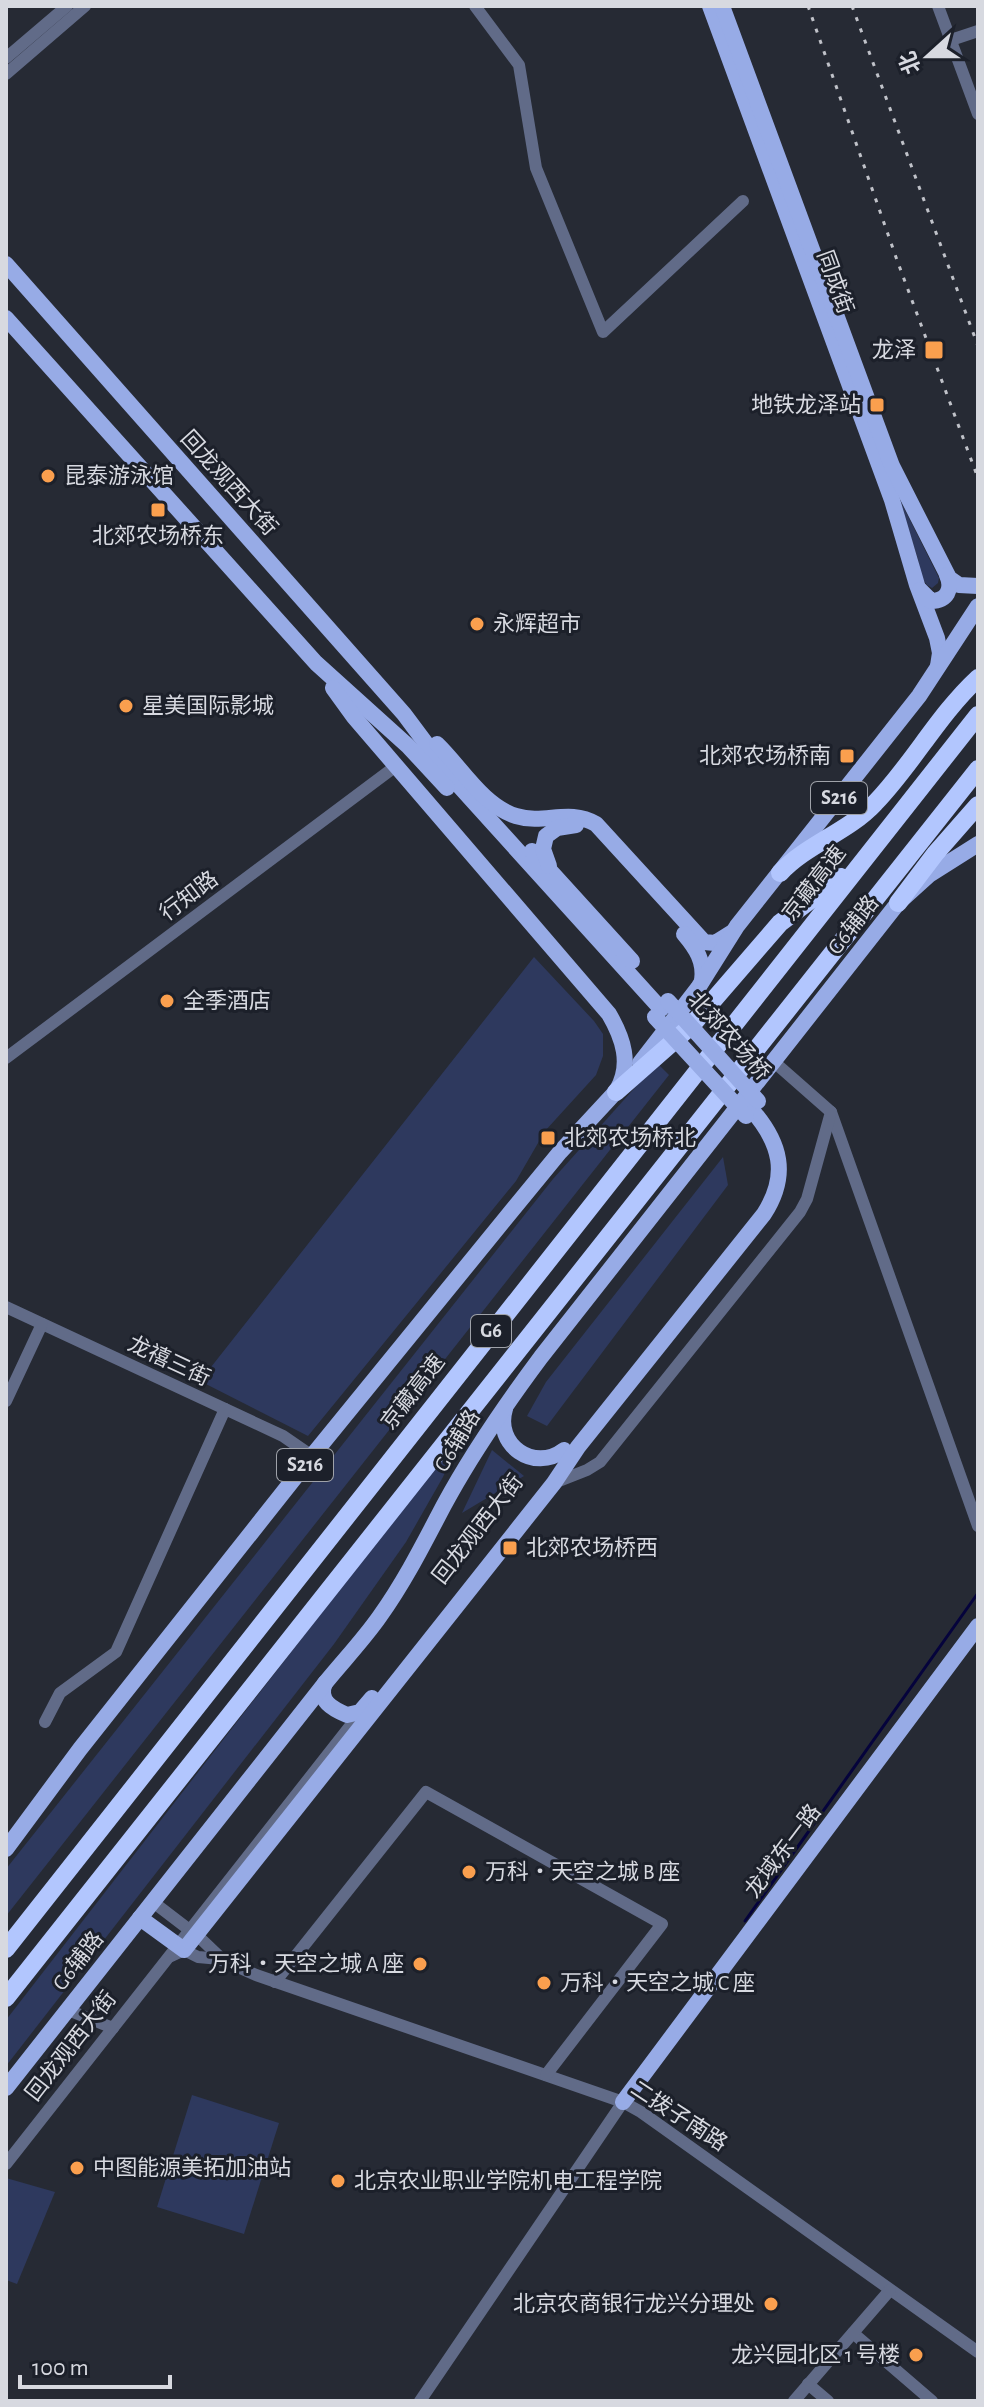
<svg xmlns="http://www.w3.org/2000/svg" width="984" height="2407" font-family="'Alegreya Sans','Noto Sans SC',sans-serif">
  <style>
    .green { fill: #2e395e }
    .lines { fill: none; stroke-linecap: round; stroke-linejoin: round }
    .stream { stroke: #05033c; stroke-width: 3 }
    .minor { stroke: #616b88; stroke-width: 12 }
    .major { stroke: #97abe6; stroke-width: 16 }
    .highway { stroke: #b2c6fe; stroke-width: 18 }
    .rail { stroke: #c0c2c9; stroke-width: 3; stroke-dasharray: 4 8; stroke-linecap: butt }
    .major-bridge { stroke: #97abe6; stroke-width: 16 }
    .poi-dot { fill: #fa9f4e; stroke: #1c202a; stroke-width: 3 }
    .labels { text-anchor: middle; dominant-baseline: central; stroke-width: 6; stroke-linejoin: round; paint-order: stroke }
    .shield { fill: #1c202a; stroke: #9fa2a9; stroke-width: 2 }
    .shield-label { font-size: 20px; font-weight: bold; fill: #d7d9e0 }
    .street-label { font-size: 22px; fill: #d7d9e0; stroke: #1c202a }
    .poi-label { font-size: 22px; fill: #d7d9e0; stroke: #1c202a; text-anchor: start }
  </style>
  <rect width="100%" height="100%" fill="#262a34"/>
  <!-- green -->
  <g class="green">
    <polygon points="895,490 939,578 938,583 932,588 927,585 921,577 918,559"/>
    <polygon points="534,957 594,1021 603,1034 603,1056 596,1075 545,1131 516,1181 308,1436 200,1381"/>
    <polygon points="657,1063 669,1075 6,1916 6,1869 553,1179"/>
    <polygon points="723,1157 728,1185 547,1426 527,1416 546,1382"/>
    <polygon points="467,1425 443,1477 406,1542 334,1644 6,2066 6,2020"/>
    <polygon points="492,1450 524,1476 462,1513"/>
    <polygon points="192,2095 279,2123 244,2234 157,2207"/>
    <polygon points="6,2178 55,2192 17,2284 6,2280"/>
  </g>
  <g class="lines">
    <!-- stream -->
    <polyline class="stream" points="745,1921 978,1593"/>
    <!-- minor -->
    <g class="minor">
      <polyline points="475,6 519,65 536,168 603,332 743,201"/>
      <polyline points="938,6 978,114"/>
      <polyline points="951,40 978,31"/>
      <polyline points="6,58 67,6"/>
      <polyline points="6,74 85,6"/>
      <polyline points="6,1058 396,766"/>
      <polyline points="831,1112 978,1526"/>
      <polyline points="6,1307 283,1436 312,1456"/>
      <polyline points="6,1401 42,1324"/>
      <polyline points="554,1483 587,1470 600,1462 800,1212 807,1199 831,1112 773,1061"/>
      <polyline points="45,1722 60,1693 116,1652 225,1409"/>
      <polyline points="153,1902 200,1938 223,1960"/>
      <polyline points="171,1956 184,1950 198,1957 220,1959 256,1975 623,2102 641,2112 978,2352"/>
      <polyline points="275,1982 426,1792 662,1924 546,2075"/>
      <polyline points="68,2010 113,2028"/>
      <polyline points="6,2164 362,1711"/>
      <polyline points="853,2333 932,2401"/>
      <polyline points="808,2384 828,2401"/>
      <polyline points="420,2401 623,2102"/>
      <polyline points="794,2401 890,2290"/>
    </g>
    <!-- major -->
    <g class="major">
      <polyline points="710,6 892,500 917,585 937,638 940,653 938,666"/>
      <polyline points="722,6 892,466 949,578 959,585 978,586"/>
      <polyline points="6,264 404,714 451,777 661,1009"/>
      <polyline points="6,318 316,663 408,746 447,788"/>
      <path d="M920,590l11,11c16,0 22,-12 16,-26"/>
      <path d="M333,688l21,29 255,297c14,24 23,50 8,76"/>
      <path d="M437,744c24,23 46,62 79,72 29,9 52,-8 80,8l108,118 11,1 16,-10"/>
      <polyline points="532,851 632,961"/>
      <polyline points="549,866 543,849 546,836 557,828 576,825"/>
      <path d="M684,934c12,14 21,28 18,47"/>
      <polyline points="640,1063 698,988 737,926 919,696 978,606"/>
      <path d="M505,1409c-11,36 29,64 59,41"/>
      <path d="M325,1683c-8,18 8,26 22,32l13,-3 12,-14"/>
      <polyline points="6,1849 80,1749 312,1456 505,1219 560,1152 623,1084"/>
      <path d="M140,1918l44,32 370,-467 24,-36 186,-233c25,-39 17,-71 -13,-105"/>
      <path d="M6,2088l320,-406c18,-22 38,-43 54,-66 25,-35 44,-73 64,-111 28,-52 62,-101 97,-148l357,-454 31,-28 49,-31"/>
      <polyline points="623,2102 978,1626"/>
    </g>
    <!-- highway -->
    <g class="highway">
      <path d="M780,873c27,-29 68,-41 95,-70 37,-38 63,-88 103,-125"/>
      <polyline points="898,903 935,854 978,805"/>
      <polyline points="616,1092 691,1026 780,923 841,877"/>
      <polyline points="6,1949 978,715"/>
      <polyline points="6,1998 978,769"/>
    </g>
    <!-- rail -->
    <g class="rail">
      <polyline points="808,6 897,260 978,478"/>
      <polyline points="852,6 978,346"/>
    </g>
    <!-- major-bridge -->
    <g class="major-bridge">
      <polyline points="668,1001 758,1101"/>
      <polyline points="655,1017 746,1116"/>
    </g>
  </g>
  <!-- markers -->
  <g class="poi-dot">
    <rect x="924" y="340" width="20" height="20" rx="4"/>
    <rect x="869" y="397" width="16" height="16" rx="4"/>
    <circle cx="48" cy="476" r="8"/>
    <rect x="150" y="502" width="16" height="16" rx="4"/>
    <circle cx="477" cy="624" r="8"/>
    <circle cx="126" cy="706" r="8"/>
    <rect x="839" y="748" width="16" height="16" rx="4"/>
    <circle cx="167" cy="1001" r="8"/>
    <rect x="540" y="1130" width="16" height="16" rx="4"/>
    <rect x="502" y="1540" width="16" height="16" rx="4"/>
    <circle cx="469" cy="1872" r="8"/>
    <circle cx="420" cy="1964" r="8"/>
    <circle cx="544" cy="1983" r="8"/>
    <circle cx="77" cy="2168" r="8"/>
    <circle cx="338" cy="2181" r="8"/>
    <circle cx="771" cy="2304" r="8"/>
    <circle cx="916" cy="2355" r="8"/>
  </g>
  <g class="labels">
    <!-- shield labels -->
    <g class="shield">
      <rect x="811" y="782" width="56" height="32" rx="6"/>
      <rect x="471" y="1315" width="40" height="32" rx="6"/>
      <rect x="277" y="1449" width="56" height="32" rx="6"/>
    </g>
    <g class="shield-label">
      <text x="839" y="798">S216</text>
      <text x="491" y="1331">G6</text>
      <text x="305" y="1465">S216</text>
    </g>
    <!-- street labels -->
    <g class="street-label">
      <text transform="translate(835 282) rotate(70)">同成街</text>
      <text transform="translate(229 483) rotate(48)">回龙观西大街</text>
      <text transform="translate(814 883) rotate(-52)">京藏高速</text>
      <text transform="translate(189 896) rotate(-37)">行知路</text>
      <text transform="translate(853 925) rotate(-52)">G6辅路</text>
      <text transform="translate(729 1036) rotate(48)">北郊农场桥</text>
      <text transform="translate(169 1361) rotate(25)">龙禧三街</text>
      <text transform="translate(413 1392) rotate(-52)">京藏高速</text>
      <text transform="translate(457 1441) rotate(-59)">G6辅路</text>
      <text transform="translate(478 1529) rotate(-52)">回龙观西大街</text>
      <text transform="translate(783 1851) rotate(-53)">龙域东一路</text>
      <text transform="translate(78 1961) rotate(-52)">G6辅路</text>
      <text transform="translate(71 2046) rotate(-52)">回龙观西大街</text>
      <text transform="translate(679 2116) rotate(33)">二拨子南路</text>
    </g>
    <!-- poi labels -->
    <g class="poi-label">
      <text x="916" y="350" text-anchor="end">龙泽</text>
      <text x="861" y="405" text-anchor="end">地铁龙泽站</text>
      <text x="64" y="476">昆泰游泳馆</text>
      <text x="158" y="536" text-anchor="middle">北郊农场桥东</text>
      <text x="493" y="624">永辉超市</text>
      <text x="142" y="706">星美国际影城</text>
      <text x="831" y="756" text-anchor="end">北郊农场桥南</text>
      <text x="183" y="1001">全季酒店</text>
      <text x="564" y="1138">北郊农场桥北</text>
      <text x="526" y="1548">北郊农场桥西</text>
      <text x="485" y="1872">万科・天空之城 B 座</text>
      <text x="404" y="1964" text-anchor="end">万科・天空之城 A 座</text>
      <text x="560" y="1983">万科・天空之城 C 座</text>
      <text x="93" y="2168">中图能源美拓加油站</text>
      <text x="354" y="2181">北京农业职业学院机电工程学院</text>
      <text x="755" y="2304" text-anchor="end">北京农商银行龙兴分理处</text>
      <text x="900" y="2355" text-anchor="end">龙兴园北区 1 号楼</text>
    </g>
  </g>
  <!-- border -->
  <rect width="984" height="2407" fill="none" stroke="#d7d9e0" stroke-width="16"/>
  <!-- north arrow -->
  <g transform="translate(928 56) rotate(249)" stroke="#1c202a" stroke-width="6" paint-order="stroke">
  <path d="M0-6L14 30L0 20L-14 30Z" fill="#d7d9e0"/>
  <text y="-12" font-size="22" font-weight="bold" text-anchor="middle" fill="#d7d9e0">北</text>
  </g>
  <!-- scale -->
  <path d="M20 2375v12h150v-12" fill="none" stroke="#d7d9e0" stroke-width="4"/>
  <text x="32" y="2375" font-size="24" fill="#d7d9e0" stroke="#1c202a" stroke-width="6" paint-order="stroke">100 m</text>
</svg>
